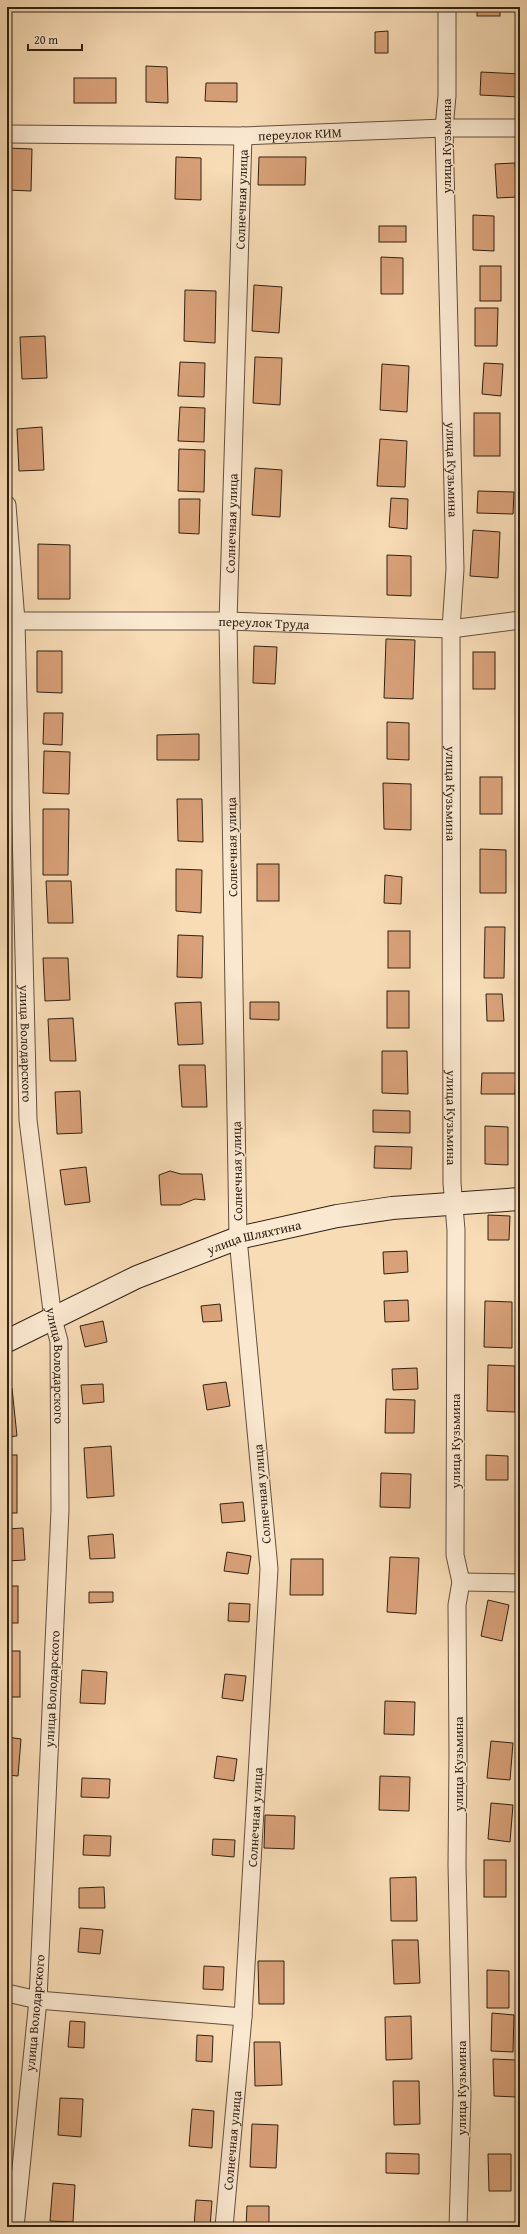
<svg xmlns="http://www.w3.org/2000/svg" width="527" height="2234" font-family="'Gentium Book Plus',serif">
  <style>
    .building { fill: #d9a179; stroke: #302113 }
    .lines { fill: none; stroke-linecap: round; stroke-linejoin: round }
    .street-casing { stroke: #62503c; stroke-width: 19 }
    .secondary-casing { stroke: #302113; stroke-width: 24 }
    .street { stroke: #fae8d0; stroke-width: 17 }
    .secondary { stroke: #fae8d0; stroke-width: 22 }
    .labels { text-anchor: middle; dominant-baseline: central; stroke-width: 3; stroke-linejoin: round; paint-order: stroke }
    .street-label { font-size: 13px; fill: #302113; stroke: #fae8d0 }
  </style>
  <rect width="100%" height="100%" fill="#f8dcb6"/>
  <filter id="stains"><feTurbulence type="fractalNoise" baseFrequency=".005" numOctaves="4"/><feColorMatrix values="0 0 0 0 .2 0 0 0 0 .09 0 0 0 0 .02 0 0 0 .5 -.17"/></filter>
  <radialGradient id="worn" r=".72"><stop offset=".6" stop-color="#630" stop-opacity="0"/><stop offset="1" stop-color="#630" stop-opacity=".3"/></radialGradient>
  <!-- building -->
  <g class="building">
    <polygon points="380,7 408,7 408,10 380,11"/>
    <rect x="477" y="7" width="23" height="9"/>
    <polygon points="388,31 388,53 375,53 375,32"/>
    <polygon points="146,66 167,67 168,103 146,102"/>
    <polygon points="481,72 520,74 519,97 480,95"/>
    <rect x="74" y="78" width="42" height="25"/>
    <polygon points="206,83 237,83 237,102 205,101"/>
    <polygon points="7,148 32,149 31,191 7,190"/>
    <polygon points="176,157 201,158 201,200 175,199"/>
    <polygon points="259,157 306,157 305,185 258,185"/>
    <polygon points="515,163 517,197 497,198 495,164"/>
    <polygon points="473,215 494,216 494,251 473,250"/>
    <rect x="379" y="226" width="27" height="16"/>
    <polygon points="381,257 403,258 403,294 381,294"/>
    <rect x="480" y="266" width="21" height="35"/>
    <polygon points="254,285 282,287 279,333 252,331"/>
    <polygon points="185,290 216,291 215,343 184,341"/>
    <polygon points="475,308 498,308 497,346 475,346"/>
    <polygon points="45,336 47,378 22,379 20,337"/>
    <polygon points="255,357 282,358 280,405 253,403"/>
    <polygon points="180,362 205,363 204,397 178,396"/>
    <polygon points="484,363 503,364 501,396 482,394"/>
    <polygon points="382,364 409,366 407,412 380,410"/>
    <polygon points="180,407 205,408 204,442 178,441"/>
    <rect x="474" y="413" width="26" height="43"/>
    <polygon points="42,427 44,470 19,471 17,429"/>
    <polygon points="380,439 407,441 405,487 377,486"/>
    <polygon points="179,449 205,450 204,492 178,491"/>
    <polygon points="255,468 282,470 280,517 252,515"/>
    <polygon points="478,491 514,492 513,514 477,513"/>
    <polygon points="391,498 408,499 407,529 389,527"/>
    <polygon points="179,499 200,499 199,534 179,533"/>
    <polygon points="473,530 500,532 498,578 470,576"/>
    <polygon points="38,544 70,545 70,599 38,599"/>
    <polygon points="387,555 411,556 411,596 387,595"/>
    <polygon points="386,639 415,640 413,699 384,698"/>
    <polygon points="254,646 277,647 275,684 253,683"/>
    <polygon points="37,651 62,651 62,693 37,692"/>
    <rect x="473" y="652" width="22" height="37"/>
    <polygon points="44,713 63,713 62,745 43,744"/>
    <polygon points="387,722 409,723 409,760 387,759"/>
    <polygon points="199,734 199,760 157,760 157,735"/>
    <polygon points="44,751 70,752 69,794 43,793"/>
    <rect x="480" y="777" width="22" height="37"/>
    <polygon points="383,783 411,784 411,830 384,829"/>
    <polygon points="177,799 202,799 203,842 178,841"/>
    <polygon points="43,809 69,809 68,875 43,875"/>
    <polygon points="480,849 506,850 506,893 480,893"/>
    <rect x="257" y="864" width="22" height="37"/>
    <polygon points="176,869 202,870 201,913 176,911"/>
    <polygon points="385,875 402,877 401,904 384,903"/>
    <polygon points="46,881 71,881 73,923 48,923"/>
    <polygon points="485,927 505,927 504,978 484,978"/>
    <rect x="388" y="931" width="22" height="37"/>
    <polygon points="178,935 203,936 202,978 177,977"/>
    <polygon points="43,958 68,958 70,1000 45,1001"/>
    <rect x="387" y="991" width="22" height="37"/>
    <polygon points="486,994 502,994 504,1021 487,1021"/>
    <polygon points="201,1002 203,1044 178,1045 175,1003"/>
    <polygon points="250,1002 279,1002 279,1020 250,1019"/>
    <polygon points="73,1018 76,1061 50,1061 48,1019"/>
    <polygon points="382,1051 407,1051 408,1094 382,1093"/>
    <polygon points="179,1065 205,1065 207,1107 182,1107"/>
    <polygon points="482,1073 516,1073 515,1094 481,1094"/>
    <polygon points="80,1091 82,1133 57,1134 55,1092"/>
    <polygon points="373,1110 410,1111 410,1133 373,1132"/>
    <polygon points="485,1126 508,1127 508,1165 485,1164"/>
    <polygon points="375,1146 412,1147 411,1169 374,1168"/>
    <polygon points="86,1167 90,1202 65,1205 60,1170"/>
    <polygon points="170,1171 181,1174 202,1174 205,1200 195,1199 180,1205 161,1205 159,1175"/>
    <polygon points="488,1215 510,1216 509,1240 488,1240"/>
    <polygon points="407,1251 408,1272 384,1274 383,1252"/>
    <polygon points="408,1300 409,1321 385,1322 384,1301"/>
    <polygon points="485,1301 512,1302 512,1348 484,1347"/>
    <polygon points="220,1304 222,1321 203,1322 201,1306"/>
    <polygon points="103,1321 107,1342 85,1347 80,1326"/>
    <polygon points="488,1365 515,1366 515,1412 487,1411"/>
    <polygon points="417,1368 418,1389 393,1390 392,1369"/>
    <polygon points="226,1382 230,1406 207,1410 203,1385"/>
    <polygon points="103,1384 104,1402 83,1404 81,1385"/>
    <polygon points="12,1388 17,1436 7,1437 7,1389"/>
    <polygon points="386,1399 415,1400 414,1433 385,1433"/>
    <polygon points="111,1446 114,1496 87,1498 84,1448"/>
    <rect x="7" y="1455" width="10" height="58"/>
    <polygon points="486,1455 508,1456 508,1480 486,1480"/>
    <polygon points="381,1473 411,1474 410,1508 380,1507"/>
    <polygon points="243,1502 245,1521 222,1523 220,1504"/>
    <polygon points="23,1528 25,1560 7,1561 7,1529"/>
    <polygon points="113,1534 115,1558 90,1559 88,1536"/>
    <polygon points="227,1552 251,1556 248,1574 224,1571"/>
    <polygon points="390,1557 419,1558 416,1614 387,1612"/>
    <polygon points="291,1559 323,1559 323,1595 290,1595"/>
    <rect x="7" y="1586" width="11" height="37"/>
    <polygon points="89,1592 113,1592 113,1602 89,1603"/>
    <polygon points="488,1600 509,1605 502,1641 481,1636"/>
    <polygon points="229,1603 250,1604 249,1622 228,1621"/>
    <rect x="7" y="1651" width="13" height="46"/>
    <polygon points="82,1670 107,1672 105,1704 80,1703"/>
    <polygon points="225,1674 246,1676 243,1701 222,1698"/>
    <polygon points="385,1701 415,1702 414,1735 384,1734"/>
    <polygon points="7,1737 21,1739 18,1776 7,1775"/>
    <polygon points="491,1741 513,1743 510,1780 487,1778"/>
    <polygon points="217,1756 237,1759 234,1781 214,1778"/>
    <polygon points="380,1776 410,1777 409,1811 379,1810"/>
    <polygon points="82,1778 110,1779 109,1798 81,1797"/>
    <polygon points="491,1803 513,1805 510,1842 488,1839"/>
    <polygon points="265,1815 295,1816 294,1849 264,1848"/>
    <polygon points="7,1827 10,1827 7,1853"/>
    <polygon points="84,1835 111,1836 110,1856 83,1855"/>
    <polygon points="213,1839 235,1840 234,1857 212,1855"/>
    <rect x="484" y="1860" width="22" height="37"/>
    <polygon points="416,1877 417,1921 391,1921 390,1878"/>
    <polygon points="104,1887 105,1908 79,1908 79,1888"/>
    <polygon points="80,1928 103,1930 100,1954 78,1952"/>
    <polygon points="392,1940 418,1940 420,1983 394,1984"/>
    <polygon points="258,1961 284,1961 284,2004 259,2004"/>
    <polygon points="204,1966 224,1967 223,1990 203,1989"/>
    <polygon points="487,1970 509,1971 509,2008 487,2008"/>
    <polygon points="492,2013 514,2015 513,2052 491,2051"/>
    <polygon points="411,2016 412,2059 386,2060 385,2017"/>
    <polygon points="70,2021 85,2022 84,2048 68,2047"/>
    <polygon points="197,2035 213,2036 212,2062 196,2061"/>
    <polygon points="254,2042 280,2042 282,2085 255,2086"/>
    <polygon points="493,2059 516,2060 516,2097 494,2096"/>
    <polygon points="393,2081 419,2081 420,2124 394,2125"/>
    <polygon points="60,2098 83,2099 81,2137 58,2135"/>
    <polygon points="192,2109 214,2111 212,2148 189,2146"/>
    <polygon points="252,2124 278,2125 276,2168 250,2167"/>
    <polygon points="386,2153 419,2154 419,2174 386,2173"/>
    <polygon points="488,2154 511,2154 511,2191 489,2191"/>
    <polygon points="53,2183 75,2185 73,2222 50,2221"/>
    <polygon points="196,2200 212,2201 210,2227 194,2226"/>
    <polygon points="247,2206 269,2206 269,2227 246,2227"/>
  </g>
  <g class="lines">
    <defs>
      <g id="street">
        <path id="s1" d="M447,7v89l-3,32 11,441 -4,60 1,554 4,47 -1,325 6,27 -4,23 1,151 -1,109 5,230 -4,132"/>
        <path id="s2" d="M7,134l236,2 201,-8h76"/>
        <path id="s3" d="M7,505l9,116 12,499 25,199 6,22 1,169 -22,490 -23,227"/>
        <path id="s4" d="M7,621h221l223,8 69,-9"/>
        <polyline points="461,1582 520,1583"/>
        <polyline points="7,1993 38,2000 243,2017"/>
        <path id="s5" d="M224,2227l19,-210 26,-448 -31,-331 -10,-617 15,-485"/>
      </g>
      <g id="secondary">
        <path id="s6" d="M7,1341l130,-64 101,-39 99,-22 55,-8 128,-9"/>
      </g>
    </defs>
    <!-- street casing -->
    <use href="#street" class="street-casing"/>
    <!-- secondary casing -->
    <use href="#secondary" class="secondary-casing"/>
    <!-- street -->
    <use href="#street" class="street"/>
    <!-- secondary -->
    <use href="#secondary" class="secondary"/>
  </g>
  <g class="labels">
    <!-- street labels -->
    <g class="street-label">
      <text stroke="none"><textPath href="#s2" startOffset="293">переулок КИМ</textPath></text>
      <text transform="translate(446 146) rotate(-90)">улица Кузьмина</text>
      <text stroke="none"><textPath href="#s5" startOffset="2031">Солнечная улица</textPath></text>
      <text stroke="none"><textPath href="#s1" startOffset="463">улица Кузьмина</textPath></text>
      <text stroke="none"><textPath href="#s5" startOffset="1707">Солнечная улица</textPath></text>
      <text stroke="none"><textPath href="#s4" startOffset="257">переулок Труда</textPath></text>
      <text stroke="none"><textPath href="#s1" startOffset="787">улица Кузьмина</textPath></text>
      <text transform="translate(232 847) rotate(-91)">Солнечная улица</text>
      <text stroke="none"><textPath href="#s3" startOffset="539">улица Володарского</textPath></text>
      <text stroke="none"><textPath href="#s1" startOffset="1111">улица Кузьмина</textPath></text>
      <text transform="translate(237 1171) rotate(-91)">Солнечная улица</text>
      <text stroke="none"><textPath href="#s6" startOffset="269">улица Шляхтина</textPath></text>
      <text stroke="none"><textPath href="#s3" startOffset="863">улица Володарского</textPath></text>
      <text transform="translate(455 1441) rotate(-90)">улица Кузьмина</text>
      <text transform="translate(262 1494) rotate(-95)">Солнечная улица</text>
      <text transform="translate(52 1689) rotate(-87)">улица Володарского</text>
      <text transform="translate(458 1764) rotate(-90)">улица Кузьмина</text>
      <text stroke="none"><textPath href="#s5" startOffset="411">Солнечная улица</textPath></text>
      <text transform="translate(35 2013) rotate(-85)">улица Володарского</text>
      <text transform="translate(461 2088) rotate(-90)">улица Кузьмина</text>
      <text stroke="none"><textPath href="#s5" startOffset="87">Солнечная улица</textPath></text>
    </g>
  </g>
  <!-- margin -->
  <rect width="527" height="2234" fill="none" stroke="#f8dcb6" stroke-width="24"/>
  <rect x="8" y="8" width="511" height="2218" fill="none" stroke="#302113" stroke-width="2"/>
  <rect x="12" y="12" width="503" height="2210" fill="none" stroke="#302113"/>
  <!-- scale -->
  <path d="M28 44v6h54v-6" fill="none" stroke="#302113" stroke-width="2"/>
  <text x="34" y="44" font-size="12" fill="#302113" stroke="#fae8d0" stroke-width="3" paint-order="stroke">20 m</text>
  <rect width="100%" height="100%" filter="url(#stains)"/>
  <rect width="100%" height="100%" fill="url(#worn)"/>
</svg>
